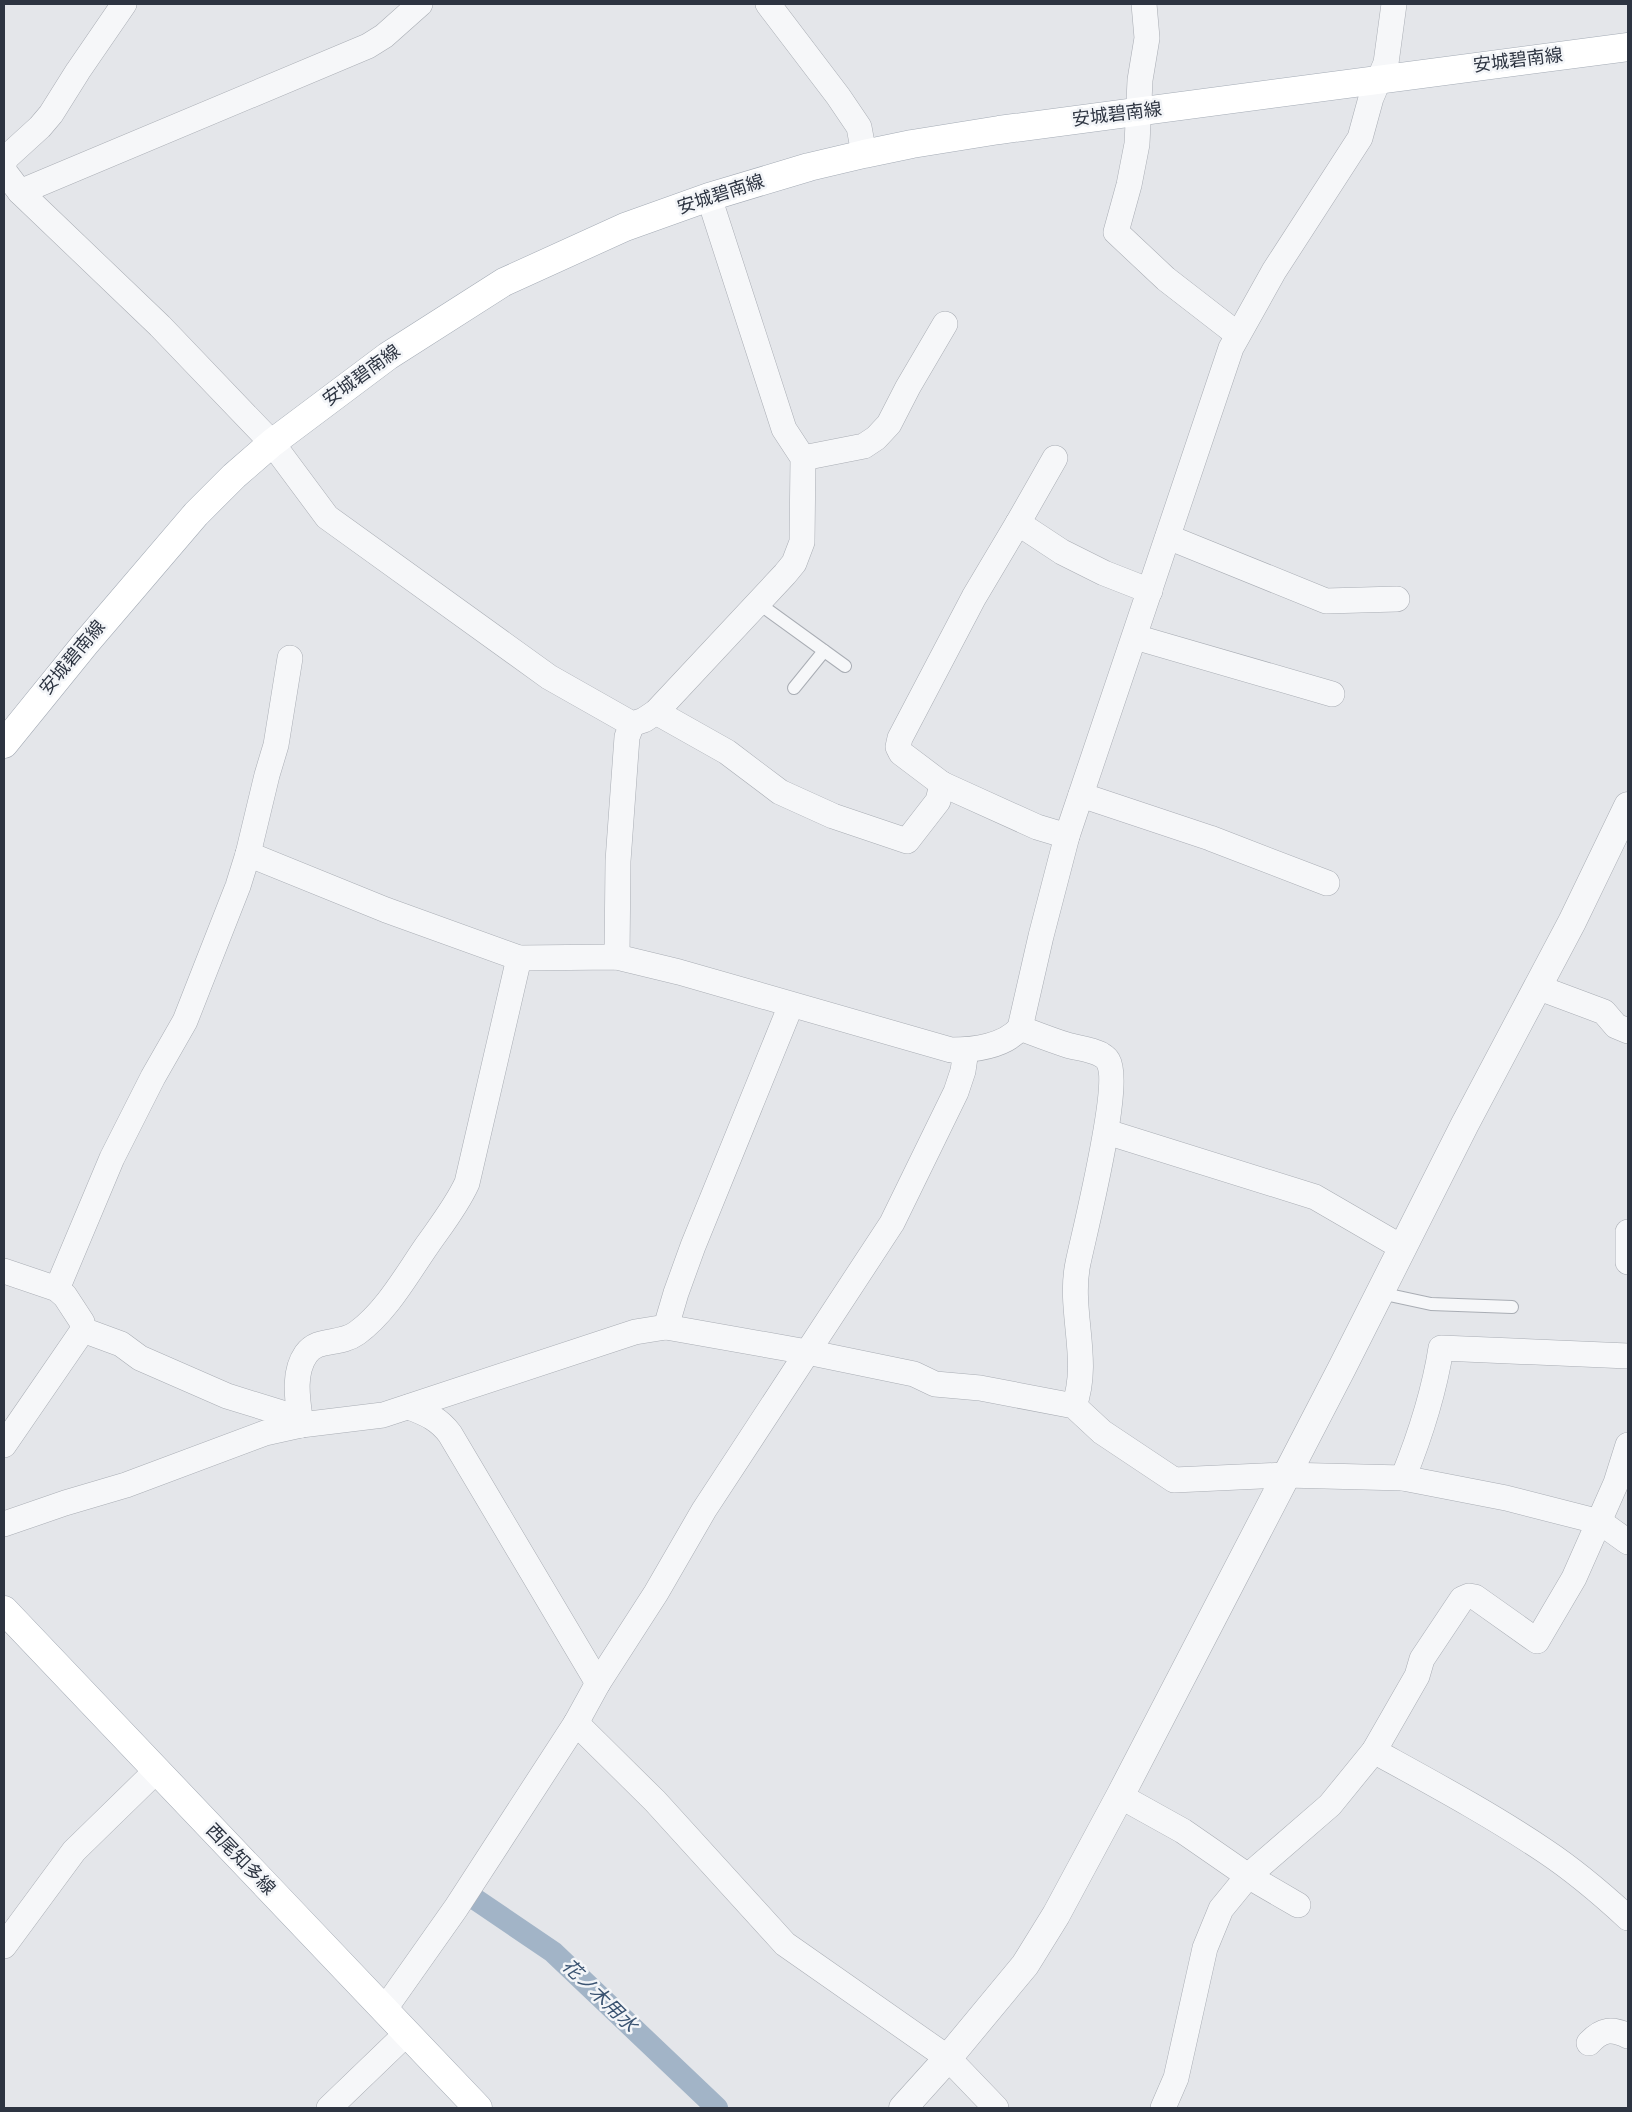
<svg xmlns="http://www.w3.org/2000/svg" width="1632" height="2112" font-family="'Alegreya Sans','Noto Sans JP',sans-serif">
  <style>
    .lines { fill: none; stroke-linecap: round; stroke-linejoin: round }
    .canal { stroke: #a2b4c7; stroke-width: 22 }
    .service-casing { stroke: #a9adb4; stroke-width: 14 }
    .minor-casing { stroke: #a9adb4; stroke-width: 26 }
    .tertiary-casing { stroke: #a9adb4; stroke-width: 29 }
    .primary-casing { stroke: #a4abb5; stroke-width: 29 }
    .service { stroke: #f6f7f9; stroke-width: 12 }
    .minor { stroke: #f6f7f9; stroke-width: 25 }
    .tertiary { stroke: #f6f7f9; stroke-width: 28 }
    .primary { stroke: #fff; stroke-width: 28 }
    .labels { text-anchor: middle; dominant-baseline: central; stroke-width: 5; stroke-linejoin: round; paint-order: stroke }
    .street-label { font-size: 18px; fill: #2d3441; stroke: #f3f5f8 }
    .water-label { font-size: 19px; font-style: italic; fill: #3a5371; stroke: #f3f5f8 }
  </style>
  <rect width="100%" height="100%" fill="#e4e6ea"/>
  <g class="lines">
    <!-- canal -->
    <polyline class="canal" points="472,1897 553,1952 717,2108"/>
    <defs>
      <g id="service">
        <polyline points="758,603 845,666"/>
        <polyline points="794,688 824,651"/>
        <polyline points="1380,1293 1431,1304 1512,1307"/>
      </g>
      <g id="minor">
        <polyline points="768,4 838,96 859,127 864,154"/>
        <polyline points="1144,4 1147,38 1140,80 1137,144 1129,185 1116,232 1166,279 1237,334"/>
        <polyline points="4,164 6,158 40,127 51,114 78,71 124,4"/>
        <polyline points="4,171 20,192 160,326 272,443 327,517 549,677 632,724 644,720 656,712 785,574 794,563 802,542 803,458 784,429 709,197"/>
        <polyline points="20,192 368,46 384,36 420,4"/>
        <polyline points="803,458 864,446 876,438 889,424 908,387 945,324"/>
        <polyline points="1018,523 1055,458"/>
        <polyline points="1168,537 1326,601 1397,599"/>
        <polyline points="1135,637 1332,694"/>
        <polyline points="656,712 727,752 780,792 833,816 907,841 938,801 942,784"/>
        <polyline points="1081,795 1210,838 1327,883"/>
        <polyline points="1067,836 1037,827 942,784 901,753 898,747 900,738 974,597 1018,523 1062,552 1104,573 1150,591"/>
        <path d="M248,854l138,56 133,48 98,-1 62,15 272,78c23,0 54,-4 69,-22l21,-92 26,-100 164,-488 43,-77 86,-133 11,-40 15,-35 8,-59"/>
        <polyline points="617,957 618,861 627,737 632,724"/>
        <polyline points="1537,987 1604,1012 1616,1026 1628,1031"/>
        <path d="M1020,1028c16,6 31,12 47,17 10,3 23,4 33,9 3,2 6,3 8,7 14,23 -23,169 -30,202 -10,47 13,97 -4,143"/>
        <polyline points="1107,1132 1315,1197 1403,1248"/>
        <polyline points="1628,1232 1628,1262"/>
        <polyline points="4,1271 57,1289 65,1296 82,1322 83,1330 4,1445"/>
        <polyline points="57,1289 112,1158 153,1077 185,1021 238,886 248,854 267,775 276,745 290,658"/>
        <polyline points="666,1327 676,1293 693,1246 791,1005"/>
        <polyline points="83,1330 121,1344 140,1358 227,1396 285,1414 301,1425"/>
        <path d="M409,1407c18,7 30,12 41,27l148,249"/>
        <path d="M301,1425c-3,-23 -9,-51 5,-71 12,-17 33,-8 51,-21 30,-22 50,-59 71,-89 14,-20 29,-39 39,-61l52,-225"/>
        <path d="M1403,1478c17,-42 31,-85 38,-130l187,8"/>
        <polyline points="4,1524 65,1503 126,1485 265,1433 301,1425 383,1415 635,1332 666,1327 807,1352 914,1374 935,1384 980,1388 1074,1406 1102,1432 1174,1480 1285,1475 1403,1478 1506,1498 1600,1522 1628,1542"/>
        <polyline points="576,1723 655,1801 785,1944 948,2058 996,2108"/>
        <path d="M1374,1751c58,32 116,63 171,100 30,20 57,43 83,67"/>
        <polyline points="1120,1796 1183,1831 1248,1876 1298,1905"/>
        <polyline points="4,1946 74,1851 156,1771"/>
        <polyline points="384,2010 456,1908 576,1723 598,1683 656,1593 704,1510 892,1223 956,1092 963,1071 966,1050"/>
        <path d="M1589,2043c13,-14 23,-15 39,-7"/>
        <polyline points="329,2108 406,2034"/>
        <polyline points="1163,2108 1176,2078 1205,1948 1221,1909 1248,1876 1330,1805 1374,1751 1417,1676 1422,1659 1462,1599 1469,1596 1475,1597 1537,1641 1574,1578 1616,1483 1628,1445"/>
      </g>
      <polyline id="tertiary" points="903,2108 948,2058 1025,1965 1056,1915 1120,1796 1342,1368 1465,1124 1572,922 1628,806"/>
      <g id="primary">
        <polyline points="4,744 85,644 196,514 234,476 272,443 388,356 504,282 625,227 709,197 809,167 864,154 912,144 999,130 1628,47"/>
        <polyline points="4,1610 478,2108"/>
      </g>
    </defs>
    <!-- service casing -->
    <use href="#service" class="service-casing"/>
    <!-- minor casing -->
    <use href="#minor" class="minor-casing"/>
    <!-- tertiary casing -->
    <use href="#tertiary" class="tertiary-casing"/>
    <!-- primary casing -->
    <use href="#primary" class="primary-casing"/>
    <!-- service -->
    <use href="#service" class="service"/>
    <!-- minor -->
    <use href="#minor" class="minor"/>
    <!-- tertiary -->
    <use href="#tertiary" class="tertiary"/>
    <!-- primary -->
    <use href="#primary" class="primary"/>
  </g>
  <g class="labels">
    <!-- street labels -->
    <g class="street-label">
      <text transform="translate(1518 61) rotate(-7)">安城碧南線</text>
      <text transform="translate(1117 115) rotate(-7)">安城碧南線</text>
      <text transform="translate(721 195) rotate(-18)">安城碧南線</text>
      <text transform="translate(362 376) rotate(-36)">安城碧南線</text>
      <text transform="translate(73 658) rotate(-50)">安城碧南線</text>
      <text transform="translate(240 1860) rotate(46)">西尾知多線</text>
    </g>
    <!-- water labels -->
    <g class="water-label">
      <text transform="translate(599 1996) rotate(44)">花ノ木用水</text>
    </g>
  </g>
  <!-- border -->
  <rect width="1632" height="2112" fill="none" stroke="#2d3441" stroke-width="10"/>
</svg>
